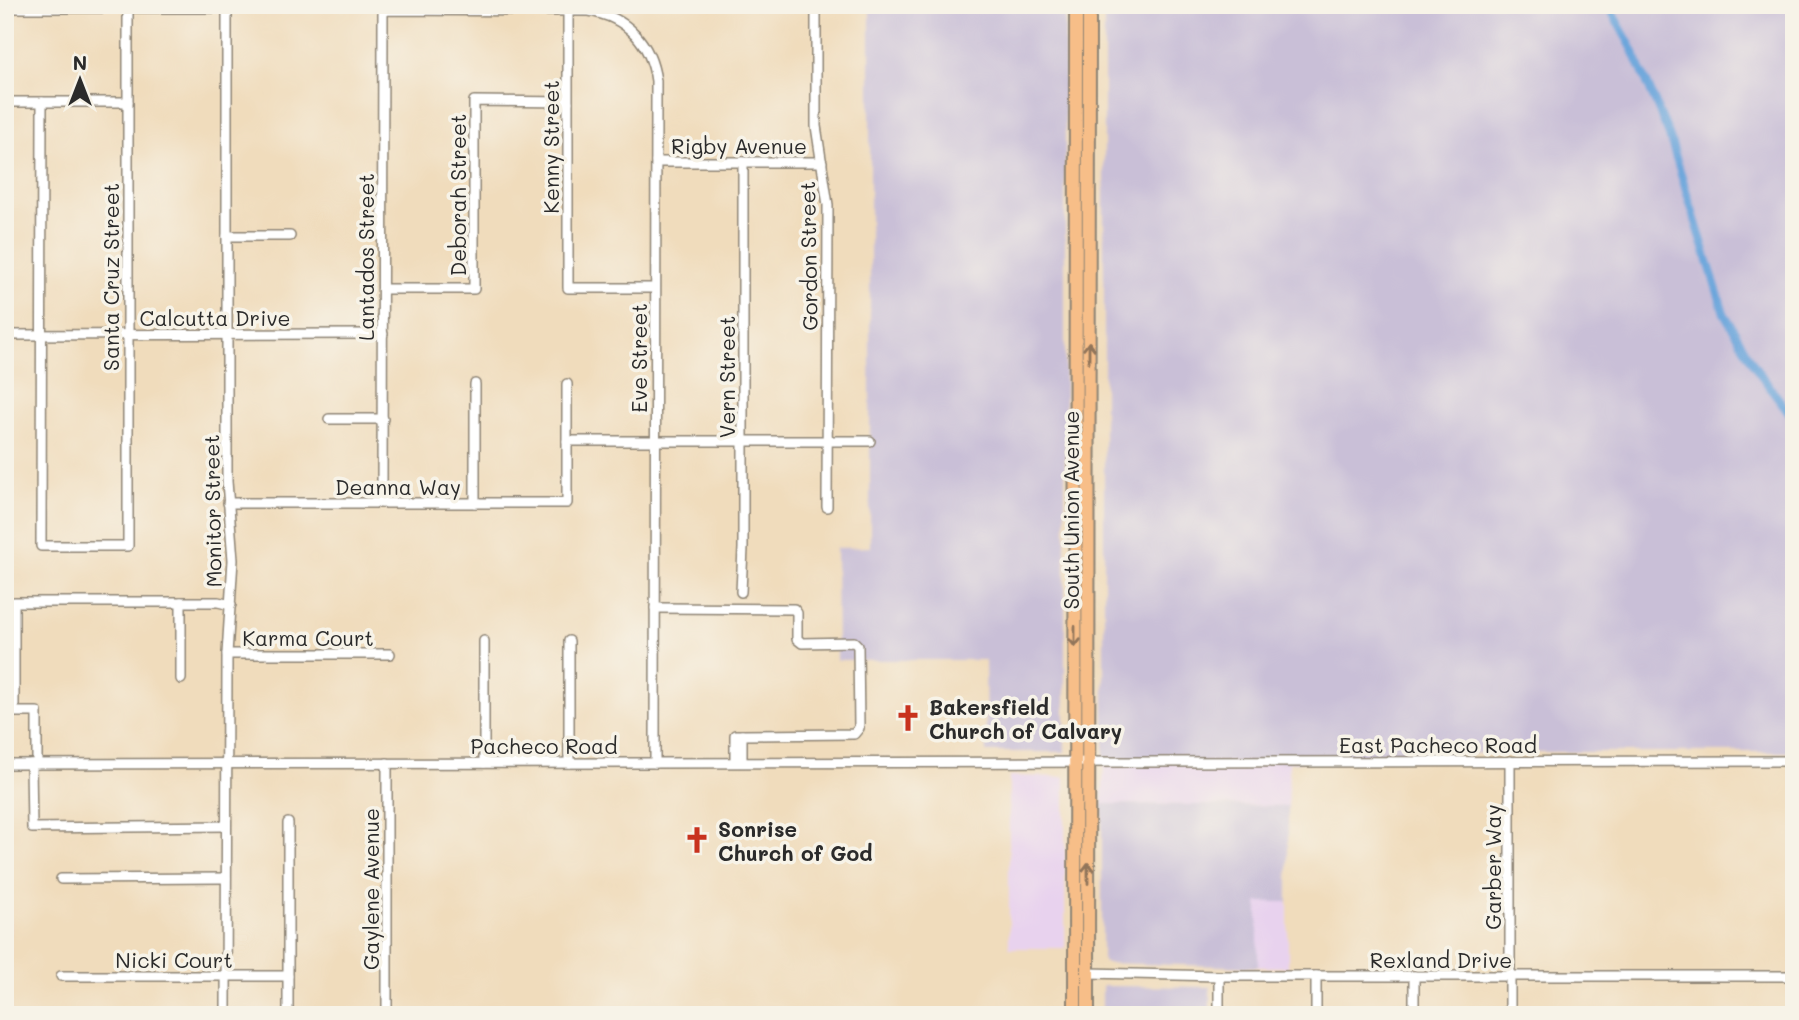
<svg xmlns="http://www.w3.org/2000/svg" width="1799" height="1020" font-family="Mali,sans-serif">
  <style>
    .built { fill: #e8d2ee }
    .industrial { fill: #c9bfd7 }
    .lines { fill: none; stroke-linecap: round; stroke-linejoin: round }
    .canal { stroke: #6ba5db; stroke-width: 8 }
    .minor-casing { stroke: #8e8474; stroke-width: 12 }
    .major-casing { stroke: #8e8474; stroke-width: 16 }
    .minor { stroke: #fff; stroke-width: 9 }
    .major { stroke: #f7be88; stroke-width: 12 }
    .oneway { stroke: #91745a }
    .labels { text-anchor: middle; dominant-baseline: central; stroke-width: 7; stroke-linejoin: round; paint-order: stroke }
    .street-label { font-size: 21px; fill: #2b2b2b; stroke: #f7f3e8 }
    .poi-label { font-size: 21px; font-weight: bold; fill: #2b2b2b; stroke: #f7f3e8; text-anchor: start }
  </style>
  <rect width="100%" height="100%" fill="#f7f3e8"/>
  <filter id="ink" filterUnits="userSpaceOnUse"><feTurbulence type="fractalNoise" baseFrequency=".0143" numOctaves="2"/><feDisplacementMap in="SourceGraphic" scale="14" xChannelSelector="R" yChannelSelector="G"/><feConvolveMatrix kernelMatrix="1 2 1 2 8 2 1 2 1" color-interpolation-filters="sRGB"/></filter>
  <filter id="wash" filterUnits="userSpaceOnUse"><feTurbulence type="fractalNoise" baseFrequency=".00686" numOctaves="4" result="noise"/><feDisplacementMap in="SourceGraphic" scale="28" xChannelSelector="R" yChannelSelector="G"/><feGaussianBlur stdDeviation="1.57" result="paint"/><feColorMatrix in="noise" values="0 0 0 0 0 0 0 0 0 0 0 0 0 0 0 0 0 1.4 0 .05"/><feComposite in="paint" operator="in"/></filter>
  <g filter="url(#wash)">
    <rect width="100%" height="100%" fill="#f0dcbc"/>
    <!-- built -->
    <g class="built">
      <polygon points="1104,760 1289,762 1288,806 1102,804"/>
      <polygon points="1009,776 1065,777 1065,948 1009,948"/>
      <polygon points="5,779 7,779 11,1015 5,1015"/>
      <rect x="1258" y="902" width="30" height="65"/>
    </g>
    <!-- industrial -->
    <g class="industrial">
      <polygon points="870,5 1065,5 1065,752 986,752 985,660 837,660 836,548 870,547"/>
      <polygon points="1104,5 1794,5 1794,752 1510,752 1289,762 1104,760"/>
      <polygon points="1102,804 1288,806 1288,902 1258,902 1258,967 1104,963 1102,959"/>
      <polygon points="1102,986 1210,987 1210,1015 1102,1015"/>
    </g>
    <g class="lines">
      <!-- canal -->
      <polyline class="canal" points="1608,5 1633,50 1669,135 1724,313 1757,370 1794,419"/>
    </g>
  </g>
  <g filter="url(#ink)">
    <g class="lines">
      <defs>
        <g id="minor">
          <polyline points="816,5 816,126 828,205 827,507"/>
          <polyline points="568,7 568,288 655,288"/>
          <polyline points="5,8 227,8"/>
          <polyline points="5,102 128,102"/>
          <polyline points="42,102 41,546 128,546 128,8"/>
          <polyline points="656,162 822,162"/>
          <polyline points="227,236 290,236"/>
          <polyline points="383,289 474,289 474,101 568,102"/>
          <polyline points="5,335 383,334"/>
          <polyline points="475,384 475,503"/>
          <polyline points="329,419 383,419"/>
          <polyline points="567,441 870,441"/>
          <polyline points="228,503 567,503 567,384"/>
          <path d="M382,503l1,-493 206,1c38,6 62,32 67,70l-1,682"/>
          <polyline points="741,592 743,548 743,162"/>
          <polyline points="181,602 218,602 231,605"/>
          <polyline points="655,608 794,609 797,613 797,639 802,643 854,642 858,646 859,728 854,734 742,735"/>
          <polyline points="227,654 390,654"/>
          <polyline points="735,762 735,735 742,735 742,762"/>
          <polyline points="484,763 484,641"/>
          <polyline points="569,763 569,641"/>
          <polyline points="5,764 1794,761"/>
          <polyline points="31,764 32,828 226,826"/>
          <polyline points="37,764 37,712 14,712 14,602 181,602 181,679"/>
          <polyline points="61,879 226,878"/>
          <polyline points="1088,973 1219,976 1794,976"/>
          <polyline points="61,976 288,976"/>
          <polyline points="226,1015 227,654 233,560 227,481 227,5"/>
          <polyline points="288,1015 288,823"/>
          <polyline points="387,1015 387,763"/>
          <polyline points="1219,1015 1219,976"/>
          <polyline points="1316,1015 1316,976"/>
          <polyline points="1414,1015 1414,976"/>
          <polyline points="1510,1015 1510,761"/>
        </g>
        <g id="major">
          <polyline points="1075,1015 1076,5"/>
          <polyline points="1088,1015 1089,5"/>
        </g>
      </defs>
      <!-- minor casing -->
      <use href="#minor" class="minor-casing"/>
      <!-- major casing -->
      <use href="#major" class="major-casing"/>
      <!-- minor -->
      <use href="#minor" class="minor"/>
      <!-- major -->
      <use href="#major" class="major"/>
    </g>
    <!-- one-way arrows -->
    <defs><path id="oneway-shaft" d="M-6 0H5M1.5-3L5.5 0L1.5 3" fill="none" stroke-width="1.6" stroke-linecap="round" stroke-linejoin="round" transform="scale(1.75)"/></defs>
    <g class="oneway">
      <use href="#oneway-shaft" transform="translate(1089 352) rotate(-90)"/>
      <use href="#oneway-shaft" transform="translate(1075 637) rotate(90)"/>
      <use href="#oneway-shaft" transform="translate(1088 873) rotate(-90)"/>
    </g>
  </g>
  <!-- icons -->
  <defs>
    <symbol id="church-bare" viewBox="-9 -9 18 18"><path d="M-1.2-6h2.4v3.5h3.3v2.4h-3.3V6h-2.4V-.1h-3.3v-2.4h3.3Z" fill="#c8321e" stroke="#f7f3e8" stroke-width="2.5" paint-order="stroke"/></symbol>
  </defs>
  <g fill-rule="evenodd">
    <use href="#church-bare" x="889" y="699" width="38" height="38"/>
    <use href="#church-bare" x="678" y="821" width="38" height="38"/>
  </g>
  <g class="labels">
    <!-- street labels -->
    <g class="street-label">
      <text x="739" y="145">Rigby Avenue</text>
      <text transform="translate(550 147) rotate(-90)">Kenny Street</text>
      <text transform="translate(457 195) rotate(-90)">Deborah Street</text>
      <text transform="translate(808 256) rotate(-91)">Gordon Street</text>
      <text transform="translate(365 257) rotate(-90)">Lantados Street</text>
      <text transform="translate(110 277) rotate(-90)">Santa Cruz Street</text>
      <text x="215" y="317">Calcutta Drive</text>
      <text transform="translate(638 358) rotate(-90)">Eve Street</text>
      <text transform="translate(726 377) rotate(-90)">Vern Street</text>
      <text x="398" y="486">Deanna Way</text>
      <text transform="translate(1070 510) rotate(-90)">South Union Avenue</text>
      <text transform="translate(212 511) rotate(-91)">Monitor Street</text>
      <text x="308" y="637">Karma Court</text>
      <text x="1438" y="744">East Pacheco Road</text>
      <text x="544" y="745">Pacheco Road</text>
      <text transform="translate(1492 867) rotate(-90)">Garber Way</text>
      <text transform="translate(370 889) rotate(-90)">Gaylene Avenue</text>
      <text x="174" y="959">Nicki Court</text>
      <text x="1441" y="959">Rexland Drive</text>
    </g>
    <!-- poi labels -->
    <g class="poi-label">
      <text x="929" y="706">Bakersfield<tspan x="929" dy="24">Church of Calvary</tspan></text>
      <text x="718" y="828">Sonrise<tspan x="718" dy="24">Church of God</tspan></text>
    </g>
  </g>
  <!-- margin -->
  <rect width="1799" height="1020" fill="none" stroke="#f7f3e8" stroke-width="28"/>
  <!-- north arrow -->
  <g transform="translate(80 80)" stroke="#f7f3e8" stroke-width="5" paint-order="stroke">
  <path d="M0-5L12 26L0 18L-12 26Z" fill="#2b2b2b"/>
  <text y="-10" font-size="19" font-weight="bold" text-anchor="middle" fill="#2b2b2b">N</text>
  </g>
</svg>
